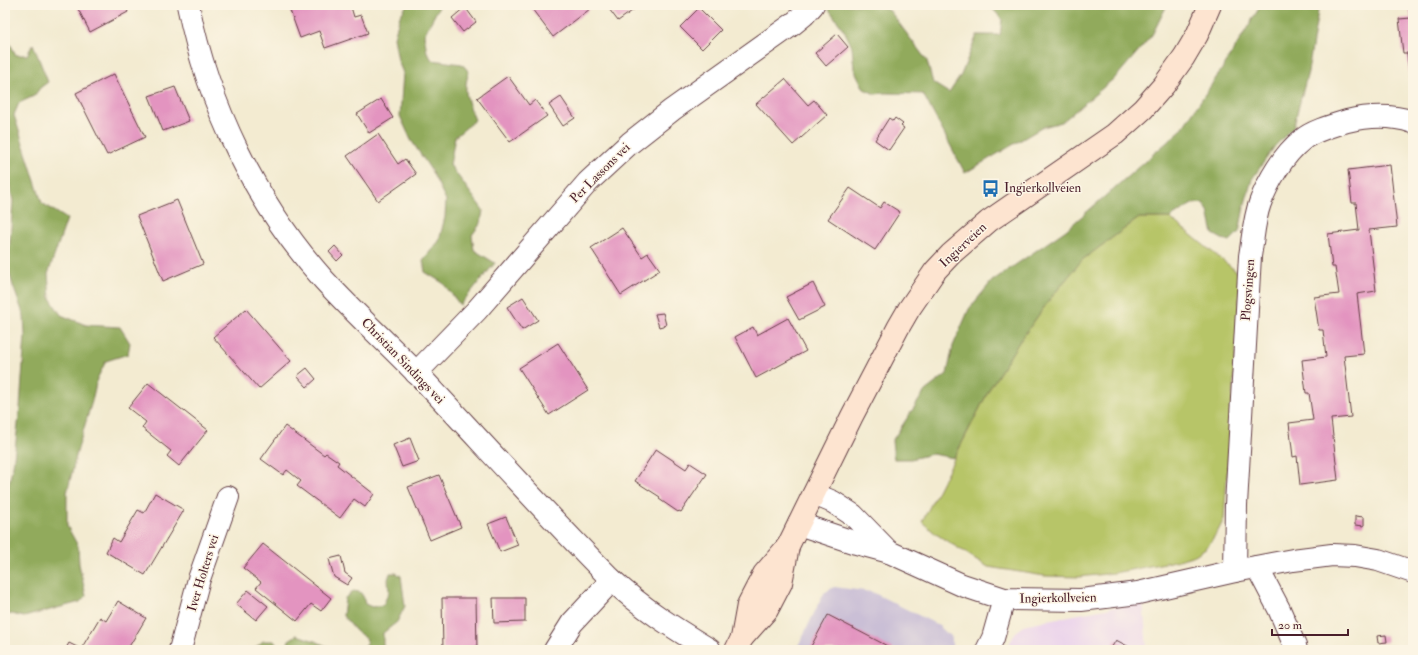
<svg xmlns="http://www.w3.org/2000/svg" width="1418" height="655" font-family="'IM FELL Double Pica',serif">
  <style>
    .built { fill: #ead1ec }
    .industrial { fill: #cabfd6 }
    .green { fill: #b7c568; stroke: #80724a }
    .forest { fill: #91aa5c; stroke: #6e6444 }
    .building { fill: #e394c0 }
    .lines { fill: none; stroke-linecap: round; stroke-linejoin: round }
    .minor-casing { stroke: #633e44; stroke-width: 24 }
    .secondary-casing { stroke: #633e44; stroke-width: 24 }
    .minor { stroke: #fff; stroke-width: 22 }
    .secondary { stroke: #fde4d0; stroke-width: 22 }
    .labels { text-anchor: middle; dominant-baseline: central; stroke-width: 3; stroke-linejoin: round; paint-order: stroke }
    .street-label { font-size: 13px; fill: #4a1f2b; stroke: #fcf5e5 }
    .poi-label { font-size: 13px; fill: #4a1f2b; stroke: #fcf5e5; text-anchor: start }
  </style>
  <rect width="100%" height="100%" fill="#fcf5e5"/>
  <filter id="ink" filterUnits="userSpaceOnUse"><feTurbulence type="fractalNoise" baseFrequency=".025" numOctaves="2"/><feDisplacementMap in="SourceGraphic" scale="8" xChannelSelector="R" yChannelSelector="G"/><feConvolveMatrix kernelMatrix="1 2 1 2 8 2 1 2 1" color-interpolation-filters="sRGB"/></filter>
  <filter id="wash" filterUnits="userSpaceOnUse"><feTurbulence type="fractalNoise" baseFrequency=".012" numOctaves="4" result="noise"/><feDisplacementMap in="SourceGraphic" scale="16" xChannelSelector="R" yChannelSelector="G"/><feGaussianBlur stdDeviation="0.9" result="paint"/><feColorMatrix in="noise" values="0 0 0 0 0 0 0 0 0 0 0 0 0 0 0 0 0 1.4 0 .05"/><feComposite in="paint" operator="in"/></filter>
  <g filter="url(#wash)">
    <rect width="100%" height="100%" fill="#f3ebd1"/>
    <!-- built -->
    <polygon class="built" points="1143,602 1147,650 1006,650 1016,632 1027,624"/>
    <!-- industrial -->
    <polygon class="industrial" points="834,587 872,592 938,625 952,638 952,650 796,650 824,593"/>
    <!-- green -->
    <polygon class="green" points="1139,218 1170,218 1241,275 1224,519 1218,531 1207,547 1195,555 1175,561 1114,573 1079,577 1045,576 988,567 936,534 922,522 990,388 1017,345 1050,299 1082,260"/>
    <!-- forest -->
    <g class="forest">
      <path d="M407,5h33l-16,30 3,17 5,8 30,4 7,8c-7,19 -1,30 6,48l-20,17 -5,28 33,45 -2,13 -9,12 2,15 21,13 -35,42 -17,-22 -18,-11 -2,-12 16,-19 6,-24 1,-17 -15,-30 -20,-30 -11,-24 3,-43 -5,-12 -4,-24 6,-21z"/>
      <polygon points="829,5 879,5 890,11 927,61 933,83 949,93 961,75 977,35 1000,35 1002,19 989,5 1167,5 1152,35 1117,76 1062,122 1043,127 965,173 923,94 885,93 875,94 864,89 854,69 852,47 845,32 828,8"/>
      <polygon points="1261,5 1319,5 1308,72 1293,128 1275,146 1252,179 1244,207 1239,232 1230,241 1222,239 1213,234 1208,211 1203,203 1192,204 1170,218 1139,218 1082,260 1050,299 1017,345 990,388 954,458 932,454 911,459 894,459 892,441 925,391 947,374 953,346 969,309 992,281 1066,230 1181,130 1224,66"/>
      <polygon points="5,34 16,55 27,55 33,44 48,82 40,88 34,96 19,103 14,115 42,203 67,219 48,274 50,298 61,315 86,325 120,327 130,343 128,354 106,361 97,379 92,401 77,452 67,493 67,526 78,546 79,564 86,596 80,602 24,617 12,614 5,615 5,500 13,466 20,407 25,335 24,316 13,286 8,268 13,201 9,183 5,170"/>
      <polygon points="390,573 396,573 401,576 405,606 397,622 383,633 383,645 389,650 365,650 367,639 356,631 343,616 345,598 353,591 360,592 363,596 365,604 372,607 383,605 389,592 388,579"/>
      <polygon points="297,635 315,641 335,650 286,650 289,640"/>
      <polygon points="263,641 274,641 280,650 253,650"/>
    </g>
    <g id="blocks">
      <!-- building -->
      <g class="building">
        <polygon points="76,5 125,5 128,12 90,32"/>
        <polygon points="288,5 357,5 351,7 354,17 361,15 368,33 325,48 319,31 300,38"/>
        <polygon points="529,5 587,5 590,9 553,37"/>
        <polygon points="606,5 638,5 639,6 618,21"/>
        <polygon points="1409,5 1413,5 1413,80 1410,81 1407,53 1403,53 1399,19 1411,18"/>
        <polygon points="465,7 476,22 463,32 452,18"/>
        <polygon points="699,8 721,30 702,49 680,27"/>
        <polygon points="837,34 848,47 826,66 815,53"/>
        <polygon points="114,74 145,137 107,155 76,93"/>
        <polygon points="508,76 529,105 535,100 547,116 510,142 477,98"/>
        <polygon points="785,79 808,105 814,100 827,115 793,145 756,104"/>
        <polygon points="175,87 189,121 163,131 149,96"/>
        <polygon points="561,97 575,118 563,126 549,105"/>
        <polygon points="381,99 393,118 369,133 357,114"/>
        <polygon points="889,118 893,121 895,118 903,124 901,126 904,128 889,150 875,140"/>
        <polygon points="378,134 398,164 405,159 416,174 378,201 347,156"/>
        <polygon points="1390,165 1397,227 1369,230 1376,291 1357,294 1364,354 1344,356 1351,417 1331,419 1338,480 1300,485 1297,456 1293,457 1289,423 1313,420 1309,393 1306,393 1302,360 1326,357 1323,330 1319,330 1314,297 1339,294 1335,267 1332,267 1328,234 1359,230 1356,203 1352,203 1348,170"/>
        <polygon points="850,188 880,208 884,202 900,212 875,250 828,219"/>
        <polygon points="177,200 203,264 163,281 137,216"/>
        <polygon points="622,228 642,257 648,253 660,270 621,295 591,248"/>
        <polygon points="335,246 343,255 337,261 329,252"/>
        <polygon points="813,283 825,307 799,320 786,297"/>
        <polygon points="523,297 538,320 522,330 507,307"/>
        <polygon points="246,309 291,361 259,389 213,337"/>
        <polygon points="663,313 666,325 659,327 655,314"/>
        <polygon points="788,318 806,351 756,378 735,337 753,327 757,335"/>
        <polygon points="558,343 588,390 549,415 519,368"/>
        <polygon points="307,368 316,379 307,387 297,376"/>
        <polygon points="148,383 208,430 179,466 167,456 171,451 142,428 146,422 128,408"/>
        <polygon points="285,426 324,455 326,453 339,462 337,465 374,494 365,507 354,499 340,518 297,486 301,481 287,470 283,475 261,459"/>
        <polygon points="410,438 419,461 402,467 393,445"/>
        <polygon points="656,449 686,469 690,463 707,474 681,512 679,511 678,512 659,499 660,497 635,481"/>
        <polygon points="439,475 461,527 430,540 408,487"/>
        <polygon points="155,493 184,510 145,575 106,552 113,538 119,542 138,510 144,513"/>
        <polygon points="1355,516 1364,517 1364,526 1355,525"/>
        <polygon points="506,517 518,545 500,552 488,524"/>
        <polygon points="263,544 331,598 321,611 311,604 297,621 256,588 261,582 243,568"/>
        <polygon points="341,556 345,573 352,578 347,585 334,577 329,559"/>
        <polygon points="248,590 268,606 256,620 236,604"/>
        <polygon points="442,598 476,598 477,650 443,650"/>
        <polygon points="493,598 525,598 525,622 494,623"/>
        <polygon points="118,601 146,618 127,650 65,650 69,643 81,649 100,617 106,621"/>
        <polygon points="828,615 895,650 809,650"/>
        <polygon points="1386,635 1387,642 1378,643 1377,636"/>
        <polygon points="1116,640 1135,650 1110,650"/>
      </g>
    </g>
  </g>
  <g filter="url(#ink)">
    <use href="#blocks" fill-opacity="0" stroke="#633e44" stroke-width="1"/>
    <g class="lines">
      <defs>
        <g id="minor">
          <path d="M188,5c20,100 68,199 136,275 34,37 71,70 105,106 61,65 120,131 183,194 31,29 62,48 98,70"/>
          <polyline points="416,373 477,310 588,182 630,143 672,110 793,24 804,15 813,5"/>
          <polyline points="814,494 833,502 853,515 889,552"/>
          <polyline points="799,524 856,543 889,552 962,585 1004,599 1081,600 1138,593 1235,571 1293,560 1332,555 1355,556 1378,560 1413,572"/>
          <polyline points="1257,567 1279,609 1295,646 1296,650"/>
          <path d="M1235,571l1,-66 14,-249c3,-17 4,-37 10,-53 8,-22 24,-49 42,-63 10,-9 32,-15 45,-19 21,-5 45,-6 66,1"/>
          <polyline points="180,650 199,579 228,497"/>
          <polyline points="555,650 572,623 612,580"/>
          <polyline points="987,650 993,638 1004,599"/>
        </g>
        <g id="secondary">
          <polyline points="743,637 767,610 781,583 788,547"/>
          <polyline points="736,650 742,638 748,605 764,574 788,546 852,416 898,328 909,309 935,271 951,254 989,221 1115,134 1143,109 1164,85 1184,57 1197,35 1210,5"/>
        </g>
      </defs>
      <!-- minor casing -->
      <use href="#minor" class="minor-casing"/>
      <!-- secondary casing -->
      <use href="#secondary" class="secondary-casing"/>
      <!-- minor -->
      <use href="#minor" class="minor"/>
      <!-- secondary -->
      <use href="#secondary" class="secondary"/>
    </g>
  </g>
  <!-- icons -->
  <defs>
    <symbol id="bus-bare" viewBox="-9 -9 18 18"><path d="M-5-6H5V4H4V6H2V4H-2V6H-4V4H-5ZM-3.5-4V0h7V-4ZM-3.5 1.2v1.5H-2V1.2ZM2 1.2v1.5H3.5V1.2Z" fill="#1f6fb2" stroke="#fcf5e5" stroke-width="2.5" paint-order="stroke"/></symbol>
  </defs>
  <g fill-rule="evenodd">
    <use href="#bus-bare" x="978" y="176" width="25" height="25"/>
  </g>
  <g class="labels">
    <!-- street labels -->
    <g class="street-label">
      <text transform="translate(600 173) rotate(-45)">Per Lassons vei</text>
      <text transform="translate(963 245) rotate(-43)">Ingierveien</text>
      <text transform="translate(1248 290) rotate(-86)">Plogsvingen</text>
      <text transform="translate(403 361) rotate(46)">Christian Sindings vei</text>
      <text transform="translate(203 573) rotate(-73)">Iver Holters vei</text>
      <text transform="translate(1058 598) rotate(-1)">Ingierkollveien</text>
    </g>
    <!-- poi labels -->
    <g class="poi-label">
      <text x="1004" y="188">Ingierkollveien</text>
    </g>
  </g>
  <!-- margin -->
  <rect width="1418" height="655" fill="none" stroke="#fcf5e5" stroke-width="20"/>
  <!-- scale -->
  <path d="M1272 629v6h76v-6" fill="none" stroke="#4a1f2b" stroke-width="2"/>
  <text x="1278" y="629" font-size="12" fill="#4a1f2b" stroke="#fcf5e5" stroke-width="3" paint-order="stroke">20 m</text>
</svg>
